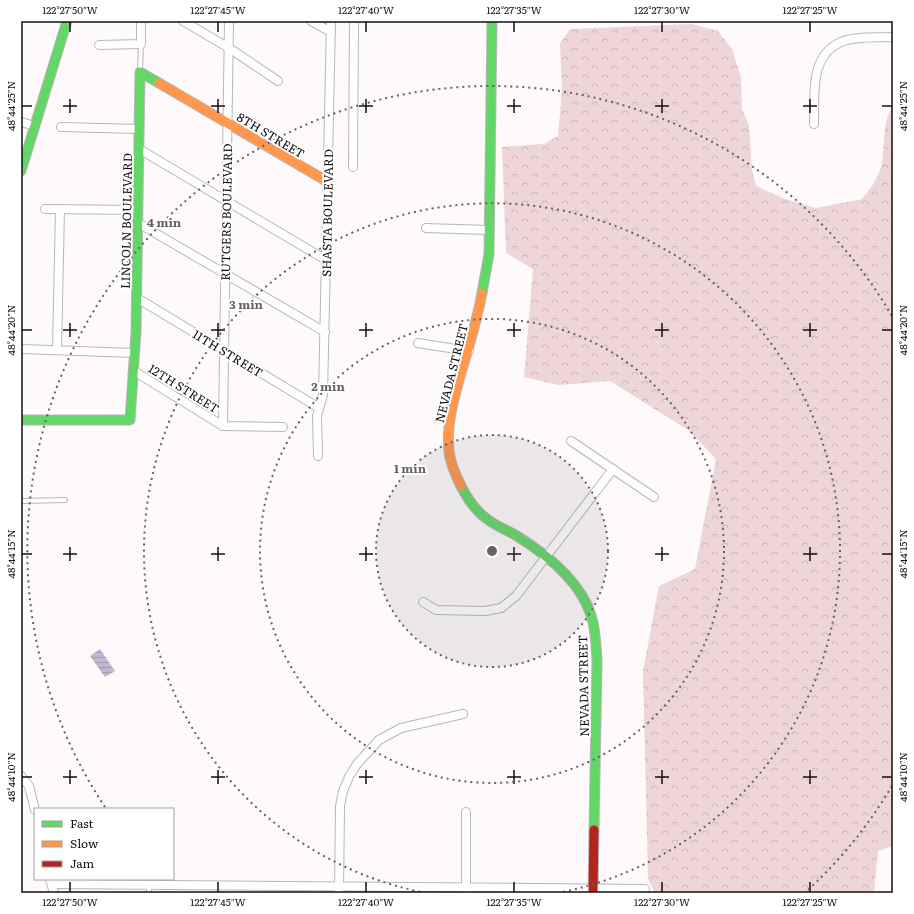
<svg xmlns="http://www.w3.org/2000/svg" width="914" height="914" font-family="Literata,serif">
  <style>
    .forest { fill: url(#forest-crowns) }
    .water { fill: url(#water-rules) }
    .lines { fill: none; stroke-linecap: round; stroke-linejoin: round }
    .lane-casing { stroke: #bab6b8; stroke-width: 6 }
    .street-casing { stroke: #bab6b8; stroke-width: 10 }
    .fast-casing { stroke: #bab6b8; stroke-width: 11 }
    .slow-casing { stroke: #bab6b8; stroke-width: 11 }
    .jam-casing { stroke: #bab6b8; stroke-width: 11 }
    .lane { stroke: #fffeff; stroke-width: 4 }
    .street { stroke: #fffeff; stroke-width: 8 }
    .fast { stroke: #63d668; stroke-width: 9 }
    .slow { stroke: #ff974d; stroke-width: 9 }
    .jam { stroke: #b3261e; stroke-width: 9 }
    .ticks { fill: none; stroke: #130f12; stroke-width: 1.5 }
    .ring { fill: none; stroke: #656164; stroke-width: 2; stroke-dasharray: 2 4 }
    .labels { text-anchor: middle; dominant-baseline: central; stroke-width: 4; stroke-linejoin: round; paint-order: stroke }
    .street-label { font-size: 12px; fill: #130f12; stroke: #fff }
    .centre { fill: #656164; stroke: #fff; stroke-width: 2 }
    .ring-label { font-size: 12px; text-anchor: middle; font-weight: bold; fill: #656164; stroke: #fff; stroke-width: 4; stroke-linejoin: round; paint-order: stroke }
    .neatline { fill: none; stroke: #130f12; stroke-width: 1.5 }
    .ticks-label { font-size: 10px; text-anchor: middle; fill: #130f12 }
  </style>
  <defs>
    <pattern id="forest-crowns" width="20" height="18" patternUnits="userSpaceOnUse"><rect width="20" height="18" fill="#eed6d8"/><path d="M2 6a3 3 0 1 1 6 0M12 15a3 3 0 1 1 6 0" fill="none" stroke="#cbb6b8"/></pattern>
    <pattern id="water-rules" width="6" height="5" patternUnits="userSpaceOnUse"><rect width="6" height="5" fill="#bfb8d0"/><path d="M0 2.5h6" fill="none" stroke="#a39db2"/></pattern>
  </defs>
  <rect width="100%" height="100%" fill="#fefafc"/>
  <!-- forest -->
  <path class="forest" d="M692,24l26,7 14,18 9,28 1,32 7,16 3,45 4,16 29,13 31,9 46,-9c8,-10 18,-23 20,-36 3,-19 0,-41 11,-58v741l-15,5 -4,42h-219l-7,-14 -5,-208 16,-85 36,-17 21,-110 -28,-29 -78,-49 -51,4 -35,-8 9,-108 -27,-16 -4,-106 42,-3 14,-8 4,-46 -2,-46 10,-15z"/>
  <!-- water -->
  <polygon class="water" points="100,649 115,671 105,677 90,656"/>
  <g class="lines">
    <defs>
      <g id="lane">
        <polyline points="140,71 141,44"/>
        <polyline points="21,501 65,500"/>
        <polyline points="149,893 149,885"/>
      </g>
      <g id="street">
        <polyline points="183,21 229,48 278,81"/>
        <polyline points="311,21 331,32"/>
        <polyline points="99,45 141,44 141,21"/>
        <polyline points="21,122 35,126"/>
        <path d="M814,124c1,-29 -5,-68 27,-82 15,-6 36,-4 52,-5"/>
        <polyline points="61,127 139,129"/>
        <polyline points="139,149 326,260"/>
        <polyline points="353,167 354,21"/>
        <polyline points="45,209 138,210"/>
        <polyline points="138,223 325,332"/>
        <polyline points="426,228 489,230"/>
        <polyline points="137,298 316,406 320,405"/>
        <polyline points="418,343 469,351"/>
        <polyline points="21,349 135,353"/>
        <polyline points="57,350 60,209"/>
        <polyline points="134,371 223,426 283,427"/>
        <polyline points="223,426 229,21"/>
        <polyline points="571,441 654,497"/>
        <polyline points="318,456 317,416 323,395 331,21"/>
        <polyline points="423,602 436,610 485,611 501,608 516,596 613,469"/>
        <polyline points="21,776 29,786 35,810"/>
        <polyline points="50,879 54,893"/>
        <polyline points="52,884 645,889"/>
        <polyline points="339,893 340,806 343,791 349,777 357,764 379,740 401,728 463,714"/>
        <polyline points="466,893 466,812"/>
      </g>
      <g id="fast">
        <polyline points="21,171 67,21"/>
        <polyline points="482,293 489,254 492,21"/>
        <polyline points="21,420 130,420 136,332 140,72 159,83"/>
        <path d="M461,486c6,12 15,25 26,33 9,7 20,11 30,17 29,18 63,45 74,79 5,15 5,31 6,46l-3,169"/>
      </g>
      <g id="slow">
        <polyline points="159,83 328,182"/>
        <path d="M461,486c-5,-10 -11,-23 -12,-35 -3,-26 5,-53 12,-78 8,-26 16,-53 21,-80"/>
      </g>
      <polyline id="jam" points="593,893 594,830"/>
    </defs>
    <!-- lane casing -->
    <use href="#lane" class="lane-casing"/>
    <!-- street casing -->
    <use href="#street" class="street-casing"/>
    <!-- fast casing -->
    <use href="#fast" class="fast-casing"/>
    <!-- slow casing -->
    <use href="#slow" class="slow-casing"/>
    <!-- jam casing -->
    <use href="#jam" class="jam-casing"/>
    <!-- lane -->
    <use href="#lane" class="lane"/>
    <!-- street -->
    <use href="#street" class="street"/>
    <!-- fast -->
    <use href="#fast" class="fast"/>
    <!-- slow -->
    <use href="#slow" class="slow"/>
    <!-- jam -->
    <use href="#jam" class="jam"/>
  </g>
  <!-- ticks -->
  <path class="ticks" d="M70,22v10M218,22v10M366,22v10M514,22v10M662,22v10M810,22v10M70,99v14M218,99v14M366,99v14M514,99v14M662,99v14M810,99v14M22,106h10M63,106h14M211,106h14M359,106h14M507,106h14M655,106h14M803,106h14M882,106h10M70,323v14M218,323v14M366,323v14M514,323v14M662,323v14M810,323v14M22,330h10M63,330h14M211,330h14M359,330h14M507,330h14M655,330h14M803,330h14M882,330h10M70,547v14M218,547v14M366,547v14M514,547v14M662,547v14M810,547v14M22,554h10M63,554h14M211,554h14M359,554h14M507,554h14M655,554h14M803,554h14M882,554h10M70,770v14M218,770v14M366,770v14M514,770v14M662,770v14M810,770v14M22,777h10M63,777h14M211,777h14M359,777h14M507,777h14M655,777h14M803,777h14M882,777h10M70,882v10M218,882v10M366,882v10M514,882v10M662,882v10M810,882v10"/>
  <!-- distance rings -->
  <circle cx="492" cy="551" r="116" fill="#656164" fill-opacity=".12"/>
  <g class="ring">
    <circle cx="492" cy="551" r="116"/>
    <circle cx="492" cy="551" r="232"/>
    <path d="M426 893A348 348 0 1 1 558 893"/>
    <path d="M892 786A464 464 0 0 1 808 890M105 807A464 464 0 1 1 892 316"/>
  </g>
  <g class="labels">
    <!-- street labels -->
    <g class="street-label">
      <text transform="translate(271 135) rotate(31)">8TH STREET</text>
      <text transform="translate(226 212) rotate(-89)">RUTGERS BOULEVARD</text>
      <text transform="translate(327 213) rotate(-89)">SHASTA BOULEVARD</text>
      <text transform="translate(126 221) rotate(-89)">LINCOLN BOULEVARD</text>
      <text transform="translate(228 353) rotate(31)">11TH STREET</text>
      <text transform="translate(451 373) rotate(-76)">NEVADA STREET</text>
      <text transform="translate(184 388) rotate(32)">12TH STREET</text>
      <text transform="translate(583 686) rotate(-91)">NEVADA STREET</text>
    </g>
  </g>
  <circle cx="492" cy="551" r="6" class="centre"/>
  <g class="ring-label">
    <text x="164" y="227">4 min</text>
    <text x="246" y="309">3 min</text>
    <text x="328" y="391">2 min</text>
    <text x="410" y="473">1 min</text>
  </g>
  <!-- border -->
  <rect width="914" height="914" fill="none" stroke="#ffffff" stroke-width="44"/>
  <!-- legend -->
  <rect x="34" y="808" width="140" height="72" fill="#ffffff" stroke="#a19fa0"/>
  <rect x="42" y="821" width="20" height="6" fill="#63d668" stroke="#a19fa0"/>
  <text x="70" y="828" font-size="12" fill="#130f12">Fast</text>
  <rect x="42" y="841" width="20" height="6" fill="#ff974d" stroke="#a19fa0"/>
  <text x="70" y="848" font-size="12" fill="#130f12">Slow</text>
  <rect x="42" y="861" width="20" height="6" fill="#b3261e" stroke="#a19fa0"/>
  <text x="70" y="868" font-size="12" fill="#130f12">Jam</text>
  <rect x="22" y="22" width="870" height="870" class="neatline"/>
  <g class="ticks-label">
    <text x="70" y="14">122°27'50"W</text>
    <text x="218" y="14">122°27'45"W</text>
    <text x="366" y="14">122°27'40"W</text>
    <text x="514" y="14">122°27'35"W</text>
    <text x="662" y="14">122°27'30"W</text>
    <text x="810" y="14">122°27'25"W</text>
    <text transform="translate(11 106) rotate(-90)" y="4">48°44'25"N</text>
    <text transform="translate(903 106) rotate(-90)" y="4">48°44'25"N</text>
    <text transform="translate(11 330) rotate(-90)" y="4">48°44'20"N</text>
    <text transform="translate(903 330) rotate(-90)" y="4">48°44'20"N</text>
    <text transform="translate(11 554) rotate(-90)" y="4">48°44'15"N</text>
    <text transform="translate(903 554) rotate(-90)" y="4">48°44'15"N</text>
    <text transform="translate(11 777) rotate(-90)" y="4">48°44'10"N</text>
    <text transform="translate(903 777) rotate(-90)" y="4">48°44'10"N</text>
    <text x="70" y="906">122°27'50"W</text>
    <text x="218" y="906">122°27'45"W</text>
    <text x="366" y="906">122°27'40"W</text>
    <text x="514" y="906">122°27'35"W</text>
    <text x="662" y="906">122°27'30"W</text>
    <text x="810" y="906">122°27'25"W</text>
  </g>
</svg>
